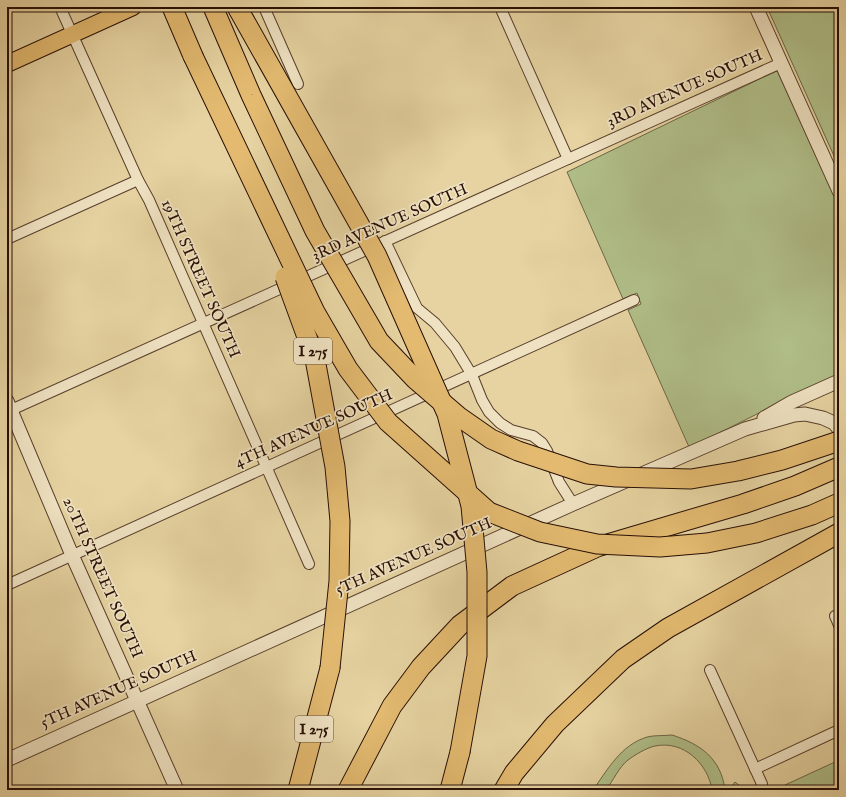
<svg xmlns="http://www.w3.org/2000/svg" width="846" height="797" font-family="'IM FELL English',serif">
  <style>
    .green { fill: #b0be88; stroke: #6c6646 }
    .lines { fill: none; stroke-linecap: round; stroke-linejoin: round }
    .minor-casing { stroke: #573f2b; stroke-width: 12 }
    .tertiary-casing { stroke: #573f2b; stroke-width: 15 }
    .primary-casing { stroke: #270e04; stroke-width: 18 }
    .motorway-casing { stroke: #270e04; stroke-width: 21 }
    .minor { stroke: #efe2c2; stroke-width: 10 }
    .tertiary { stroke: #efe2c2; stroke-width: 13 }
    .primary { stroke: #e3ba70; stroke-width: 16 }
    .motorway { stroke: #e3ba70; stroke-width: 19 }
    .motorway-bridge-casing { stroke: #270e04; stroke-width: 21; stroke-linecap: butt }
    .motorway-bridge { stroke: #e3ba70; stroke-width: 19 }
    .labels { text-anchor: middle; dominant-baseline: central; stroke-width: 3.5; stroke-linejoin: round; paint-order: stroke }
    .shield { fill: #efe2c2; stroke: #634e3d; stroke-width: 1 }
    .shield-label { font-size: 15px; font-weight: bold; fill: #270e04 }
    .street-label { font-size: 16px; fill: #270e04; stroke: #efe2c2 }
  </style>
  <rect width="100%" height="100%" fill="#e6d3a1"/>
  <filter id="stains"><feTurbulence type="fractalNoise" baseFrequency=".005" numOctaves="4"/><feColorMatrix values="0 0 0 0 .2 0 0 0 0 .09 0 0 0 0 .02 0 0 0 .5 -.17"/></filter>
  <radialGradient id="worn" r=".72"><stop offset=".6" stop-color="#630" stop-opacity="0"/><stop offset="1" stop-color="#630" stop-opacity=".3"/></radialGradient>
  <!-- green -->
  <g class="green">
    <polygon points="767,7 839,7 839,167"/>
    <path d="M778,70l61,135v169c-51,23 -99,50 -150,73l-61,-137 13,-6 -4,-11 -14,6 -56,-127z"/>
    <path d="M672,735c28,9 49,23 53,55h-13c-4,-26 -28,-50 -57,-44 -9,2 -20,9 -27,14 -9,7 -15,21 -22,30h-13c15,-21 28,-45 54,-53 8,-2 17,-1 25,-2z"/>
    <polygon points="835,762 839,770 839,790 787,790 785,785"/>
    <polygon points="735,782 744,789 743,790 729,790"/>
  </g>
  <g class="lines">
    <defs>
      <g id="minor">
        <polyline points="60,7 138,180 149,200 309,564"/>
        <polyline points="264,7 298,84"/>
        <polyline points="500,7 568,159"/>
        <polyline points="7,239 138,180"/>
        <polyline points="385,241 417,308 435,323 455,347 472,375 482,400 489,412 500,423 511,430 533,436 542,443 547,451 559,482 573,504"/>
        <polyline points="11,410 781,63"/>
        <polyline points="7,585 634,300"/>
        <polyline points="835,616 839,625"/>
        <polyline points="710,670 762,784"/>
        <polyline points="755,769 839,730"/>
      </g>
      <g id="tertiary">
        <polyline points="756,7 839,191"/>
        <polyline points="7,401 72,555 177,790"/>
        <polyline points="764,418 792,402 839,381"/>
        <polyline points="7,760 573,504 745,429 794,415 805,414 823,418 834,423 839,429"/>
      </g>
      <polyline id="primary" points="7,64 133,7"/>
      <g id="motorway">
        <polyline points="172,7 193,56"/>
        <polyline points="298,790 330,668"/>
        <polyline points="348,790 392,706 421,667 460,625 512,586 597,547 743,504 795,486 839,467"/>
        <polyline points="450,790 460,752"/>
        <polyline points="504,790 514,773 555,724 623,659 668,628 839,533"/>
      </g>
    </defs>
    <!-- minor casing -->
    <use href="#minor" class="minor-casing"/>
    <!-- tertiary casing -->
    <use href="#tertiary" class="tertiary-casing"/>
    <!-- primary casing -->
    <use href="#primary" class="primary-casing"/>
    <!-- motorway casing -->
    <use href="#motorway" class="motorway-casing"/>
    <!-- minor -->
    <use href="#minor" class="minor"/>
    <!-- tertiary -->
    <use href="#tertiary" class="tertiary"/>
    <!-- primary -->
    <use href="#primary" class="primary"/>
    <!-- motorway -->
    <use href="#motorway" class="motorway"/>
    <defs>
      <g id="motorway-bridge">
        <polyline points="213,7 251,95 315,231 379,341 415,379 458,416 491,439 518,451 587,474 616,477 691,479 738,471 782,460 839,441"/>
        <polyline points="237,7 377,256 447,414 471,506 477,572 477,656 460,752"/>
        <polyline points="193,56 315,312 348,369 388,422 489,512 540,532 597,544 660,547 707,543 756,533 812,515 839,503"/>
        <polyline points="285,277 315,359 335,467 340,521 339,581 330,668"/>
      </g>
    </defs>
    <!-- motorway-bridge casing -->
    <use href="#motorway-bridge" class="motorway-bridge-casing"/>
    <!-- motorway-bridge -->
    <use href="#motorway-bridge" class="motorway-bridge"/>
  </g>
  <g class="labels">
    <!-- shield labels -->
    <g class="shield">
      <rect x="294" y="338" width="38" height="26" rx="3"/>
      <rect x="295" y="716" width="38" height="26" rx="3"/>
    </g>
    <g class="shield-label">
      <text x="313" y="351">I 275</text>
      <text x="314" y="729">I 275</text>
    </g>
    <!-- street labels -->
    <g class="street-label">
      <text transform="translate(685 89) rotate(-24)">3RD AVENUE SOUTH</text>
      <text transform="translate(390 223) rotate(-24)">3RD AVENUE SOUTH</text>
      <text transform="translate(200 279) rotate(66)">19TH STREET SOUTH</text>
      <text transform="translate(314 429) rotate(-24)">4TH AVENUE SOUTH</text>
      <text transform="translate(414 557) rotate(-24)">5TH AVENUE SOUTH</text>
      <text transform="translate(102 578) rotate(66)">20TH STREET SOUTH</text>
      <text transform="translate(119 690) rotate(-24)">5TH AVENUE SOUTH</text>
    </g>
  </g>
  <!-- margin -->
  <rect width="846" height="797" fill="none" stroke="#e6d3a1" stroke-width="24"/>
  <rect x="8" y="8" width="830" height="781" fill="none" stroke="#270e04" stroke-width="2"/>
  <rect x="12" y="12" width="822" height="773" fill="none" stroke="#270e04"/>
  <rect width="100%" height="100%" filter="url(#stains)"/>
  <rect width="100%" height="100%" fill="url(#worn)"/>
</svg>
